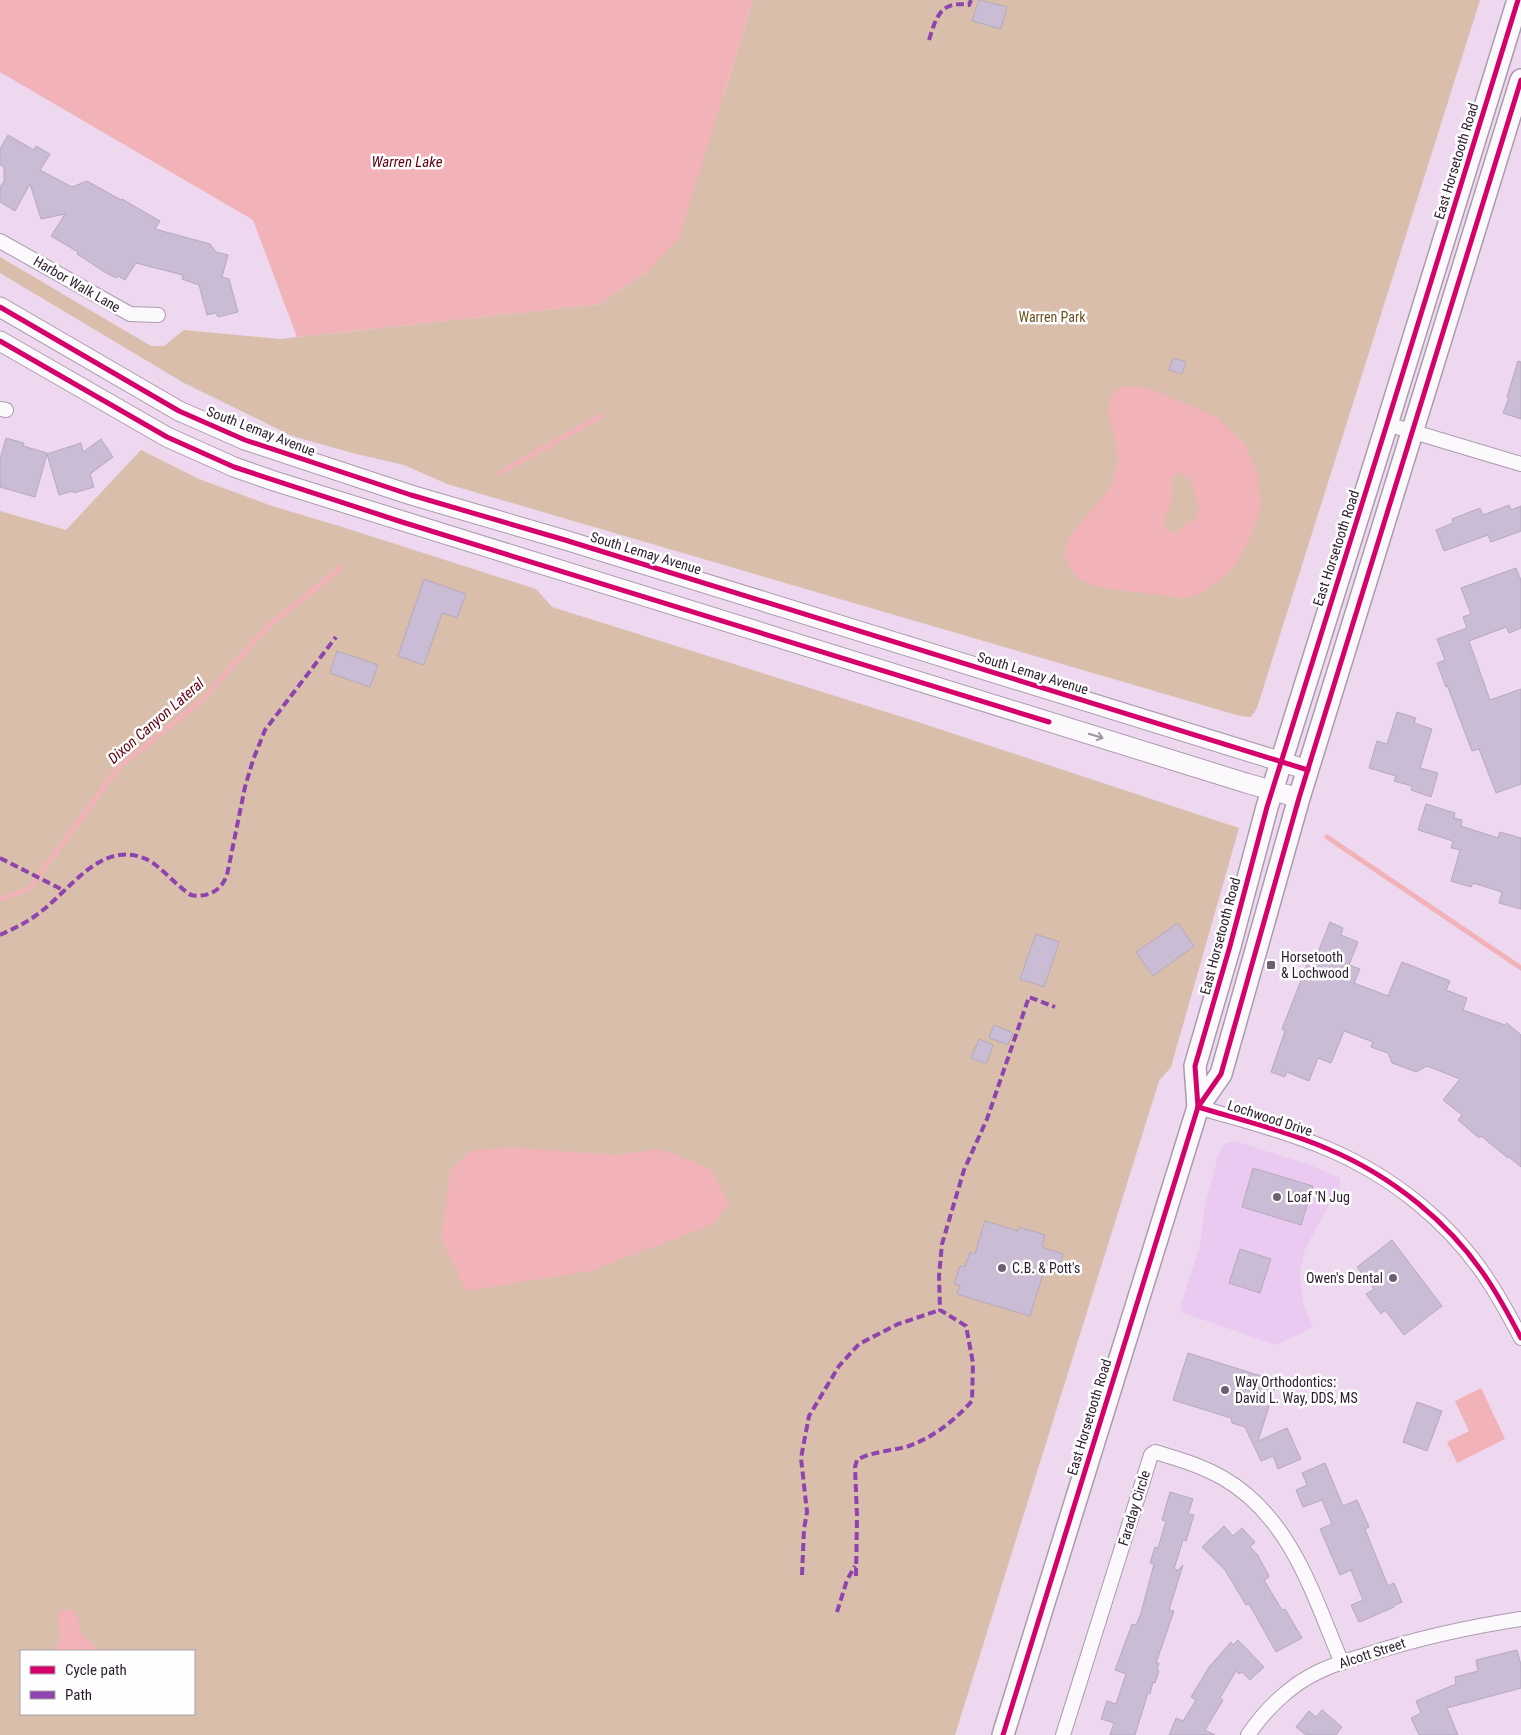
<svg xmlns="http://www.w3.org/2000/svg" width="1521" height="1735" font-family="'Roboto Condensed',sans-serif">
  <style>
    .built { fill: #ebcaf1 }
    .green { fill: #d9beab; fill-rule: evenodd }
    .water { fill: #f1b2b8; fill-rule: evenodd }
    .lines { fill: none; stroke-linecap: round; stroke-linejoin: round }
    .stream { stroke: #f1b2b8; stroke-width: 5 }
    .building { fill: #cabcd4; stroke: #b6a9bd }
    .minor-casing { stroke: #ab9bad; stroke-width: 16 }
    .secondary-casing { stroke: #ab9bad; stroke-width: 21 }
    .primary-casing { stroke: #ab9bad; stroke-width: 24 }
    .minor { stroke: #fcf9fd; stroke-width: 14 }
    .secondary { stroke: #fcf9fd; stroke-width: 19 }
    .primary { stroke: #fcf9fd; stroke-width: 21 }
    .quiet { stroke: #8e44ad; stroke-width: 4; stroke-dasharray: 8 4; stroke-linecap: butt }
    .cycleway-casing { stroke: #fefefe; stroke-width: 8 }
    .cycleway { stroke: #d6006c; stroke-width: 5 }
    .oneway { stroke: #9e96a0 }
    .poi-dot { fill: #6f5e72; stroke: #fefefe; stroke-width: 2 }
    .labels { text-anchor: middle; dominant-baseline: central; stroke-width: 5; stroke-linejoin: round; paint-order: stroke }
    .street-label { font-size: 14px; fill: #2b1d2e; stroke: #fefefe }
    .park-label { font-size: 14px; fill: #6c511d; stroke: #fefefe }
    .poi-label { font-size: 14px; fill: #2b1d2e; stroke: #fefefe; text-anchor: start }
    .water-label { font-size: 15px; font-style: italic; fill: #620013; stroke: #fefefe }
  </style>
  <rect width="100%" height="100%" fill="#edd8f0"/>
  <!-- built -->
  <polygon class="built" points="1234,1141 1310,1165 1340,1178 1340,1185 1305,1249 1300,1274 1303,1303 1313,1327 1276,1345 1183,1313 1181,1304 1200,1246 1204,1209 1219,1152 1226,1143"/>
  <!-- green -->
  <g class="green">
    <polygon points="753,0 1480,0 1257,708 1251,717 1240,716 447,484 404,465 356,454 292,436 184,383 0,273 0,257 151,346 164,346 184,330 280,339 599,304 647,272 724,94"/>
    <path d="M141,450l58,29 73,27 64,19 200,64 16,18 366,115 321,106 -68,239 -12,14 -204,654h-955v-1224l66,19zM21,1651h173v63h-173z"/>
  </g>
  <!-- water -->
  <g class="water">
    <polygon points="0,0 753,0 679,238 647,272 599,304 297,337 253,220 0,72"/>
    <path d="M1123,386l25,2 69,29 28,27 12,29 4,32 -10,31 -15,29 -16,15 -18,13 -19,5 -87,-11 -17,-8 -9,-11 -6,-14 5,-15 9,-14 27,-30 8,-15 5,-22 -4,-23 -4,-12 -2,-13 3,-15zM1179,472l12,7c2,14 10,26 6,39l-13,7 -10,8 -10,-5v-9l8,-17v-24z"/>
    <polygon points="508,1147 613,1155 660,1149 711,1169 729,1204 712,1225 590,1271 466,1291 441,1239 450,1171 471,1151"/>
    <polygon points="1481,1388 1505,1439 1457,1463 1447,1442 1469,1431 1455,1401"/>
    <polygon points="75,1610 82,1635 101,1651 54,1651 60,1640 58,1611"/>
  </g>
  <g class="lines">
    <!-- stream -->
    <g class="stream">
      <polyline points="500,473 601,416"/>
      <polyline points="1327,837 1521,968"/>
      <polyline points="0,899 29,889 118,768 204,698 265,629 340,568"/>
    </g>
  </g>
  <!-- building -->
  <g class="building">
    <polygon points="979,0 1007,7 1001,29 972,21"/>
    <polygon points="8,135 34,150 36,146 50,154 40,170 72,187 87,181 121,200 122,199 160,221 155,229 210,244 216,252 228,255 222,277 229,279 238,312 218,317 216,313 207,315 199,285 182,279 183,275 136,263 125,280 118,276 116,278 103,271 77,254 78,252 51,236 65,214 41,219 30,184 15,211 0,202 0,187 4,181 4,167 0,165 0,149"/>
    <polygon points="1173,358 1186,362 1182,374 1169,370"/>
    <polygon points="1518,361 1521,362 1521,419 1503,413 1509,398 1507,397"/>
    <polygon points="6,438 24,443 23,446 47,453 47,454 81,443 83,452 101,439 113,457 90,474 94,487 74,493 73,491 59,495 47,454 35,497 0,487 0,459"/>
    <polygon points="1509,505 1511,510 1521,506 1521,531 1491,542 1488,535 1444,551 1436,530 1453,523 1452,519 1480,508 1483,515"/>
    <polygon points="1516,568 1521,580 1521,628 1509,633 1506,627 1469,641 1490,700 1521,689 1521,784 1496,793 1479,749 1472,751 1447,685 1446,687 1437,663 1445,660 1437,639 1467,628 1463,617 1471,614 1461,588"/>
    <polygon points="424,579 466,594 457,618 442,613 424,665 398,656"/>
    <polygon points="337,651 378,665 370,687 330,673"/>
    <polygon points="1397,712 1416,718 1414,723 1432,729 1420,768 1438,773 1431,797 1411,790 1412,786 1394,781 1396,776 1369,768 1377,741 1387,744"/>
    <polygon points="1426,804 1455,813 1454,818 1462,820 1461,826 1498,838 1500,832 1521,838 1521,909 1499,903 1502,892 1473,883 1471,887 1451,881 1460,850 1451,848 1453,841 1418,830"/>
    <polygon points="1330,922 1343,928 1341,935 1358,942 1349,965 1360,969 1354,983 1388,996 1402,962 1450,981 1446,990 1467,998 1463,1010 1505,1025 1507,1023 1521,1035 1521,1167 1509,1157 1508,1158 1481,1136 1479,1138 1458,1120 1462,1115 1443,1100 1460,1079 1427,1066 1416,1072 1392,1063 1388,1053 1371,1047 1373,1042 1344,1031 1331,1063 1318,1058 1309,1081 1287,1072 1285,1077 1271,1072 1285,1031 1282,1029 1307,965 1312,967"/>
    <polygon points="1178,923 1194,946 1153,976 1136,952"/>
    <polygon points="1036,934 1059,942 1044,987 1020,979"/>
    <polygon points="994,1025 1013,1033 1008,1045 989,1038"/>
    <polygon points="979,1039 993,1045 986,1064 971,1058"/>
    <polygon points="1253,1168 1313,1186 1301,1225 1242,1207"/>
    <polygon points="985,1221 1018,1231 1019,1227 1045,1235 1042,1247 1063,1254 1059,1269 1046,1264 1030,1316 957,1294 960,1286 954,1284 960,1266 965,1267 970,1252 975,1254"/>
    <polygon points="1392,1240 1442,1306 1404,1335 1385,1310 1381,1314 1366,1294 1374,1289 1357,1267"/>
    <polygon points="1240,1249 1271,1259 1260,1293 1229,1283"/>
    <polygon points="1188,1353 1277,1381 1258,1441 1287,1428 1301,1459 1278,1469 1273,1456 1261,1461 1245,1427 1232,1423 1231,1418 1173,1400"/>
    <polygon points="1417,1402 1442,1411 1427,1451 1403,1442"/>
    <polygon points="1325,1463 1343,1506 1357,1500 1369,1527 1365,1529 1388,1586 1394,1583 1402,1602 1393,1606 1394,1607 1362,1621 1359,1622 1351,1605 1363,1600 1351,1570 1340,1575 1320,1529 1332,1524 1322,1500 1303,1507 1296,1490 1307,1485 1302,1473"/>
    <polygon points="1170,1492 1193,1499 1188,1514 1194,1515 1186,1541 1183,1540 1174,1569 1177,1570 1176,1572 1183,1565 1169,1610 1174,1611 1156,1663 1159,1663 1157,1670 1159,1671 1155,1683 1153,1682 1150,1694 1148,1693 1135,1735 1110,1735 1114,1723 1101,1719 1107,1701 1116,1704 1126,1674 1115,1670 1132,1624 1136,1625 1141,1613 1154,1564 1150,1563 1155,1547 1158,1548 1166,1521 1162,1520"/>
    <polygon points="1224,1526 1233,1536 1242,1528 1255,1542 1250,1547 1257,1554 1268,1574 1269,1577 1264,1580 1282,1610 1285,1609 1302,1638 1276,1652 1249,1604 1246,1605 1225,1570 1202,1547"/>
    <polygon points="1238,1640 1264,1667 1250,1680 1242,1672 1239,1674 1236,1671 1220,1698 1223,1700 1205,1730 1215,1735 1169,1735 1176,1718 1183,1721 1196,1700 1191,1697 1209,1667 1231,1642 1233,1645"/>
    <polygon points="1517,1650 1521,1665 1521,1688 1447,1708 1458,1735 1419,1735 1411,1718 1421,1713 1416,1701 1456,1684 1455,1677 1478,1671 1476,1660"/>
    <polygon points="1322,1710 1342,1727 1336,1735 1306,1735 1296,1727 1309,1711 1316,1717"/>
  </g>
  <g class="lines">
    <defs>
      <g id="minor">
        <polyline points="0,241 130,314 158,315"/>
        <polyline points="0,409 6,410"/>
        <polyline points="1387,424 1521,464"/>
        <path d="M1198,1107c43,13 88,24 130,42 64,27 123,74 161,133 12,18 22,37 32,56"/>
        <path d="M1063,1735l88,-280 4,-3c24,7 47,14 68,26 68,39 90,117 119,185"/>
        <path d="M1248,1735c17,-25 42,-50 70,-63 16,-8 34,-13 51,-18 50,-16 100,-27 152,-35"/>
      </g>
      <g id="secondary">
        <polyline points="0,307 179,411 245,440 411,495 565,540 1308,770"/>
        <polyline points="0,341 167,437 234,467 274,481 1246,783 1299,798"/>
      </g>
      <g id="primary">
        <polyline points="1198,1107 1195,1066 1230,946 1267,807 1387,424 1518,0"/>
        <polyline points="1003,1735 1198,1107 1221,1074 1299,798 1521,80"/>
      </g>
    </defs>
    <!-- minor casing -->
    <use href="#minor" class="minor-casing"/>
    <!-- secondary casing -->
    <use href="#secondary" class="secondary-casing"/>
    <!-- primary casing -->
    <use href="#primary" class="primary-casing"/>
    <!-- minor -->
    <use href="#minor" class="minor"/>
    <!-- secondary -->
    <use href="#secondary" class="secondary"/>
    <!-- primary -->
    <use href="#primary" class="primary"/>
    <!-- quiet -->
    <g class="quiet">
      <path d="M929,40c7,-22 11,-40 40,-35l2,-5"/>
      <polyline points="0,858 65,891"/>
      <path d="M0,935c15,-7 30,-14 43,-25 30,-24 60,-70 103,-51 15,7 30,27 45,36 17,3 30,-4 36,-20l18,-88 8,-27 12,-30 71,-93"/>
      <polyline points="802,1575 804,1529 807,1512 801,1458 809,1416 839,1366 859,1344 898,1324 940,1310"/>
      <path d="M856,1576l1,-60 -2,-49 2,-7c15,-9 36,-9 52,-14 25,-9 46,-26 63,-45l1,-38 -7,-37 -26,-16 -1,-34 3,-32 22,-74 23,-51 42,-122 26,10"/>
      <polyline points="837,1612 847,1580 855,1566"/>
    </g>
    <defs>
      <g id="cycleway">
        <polyline points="0,307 179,411 245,440 411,495 565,540 1308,770"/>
        <polyline points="0,341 167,437 234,467 402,522 1049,722"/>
        <polyline points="1198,1107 1195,1066 1230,946 1267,807 1387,424 1518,0"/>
        <path d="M1198,1107c43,13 88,24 130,42 64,27 123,74 161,133 12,18 22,37 32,56"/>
        <polyline points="1003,1735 1198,1107 1221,1074 1299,798 1521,80"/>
      </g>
    </defs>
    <!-- cycleway casing -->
    <use href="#cycleway" class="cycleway-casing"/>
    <!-- cycleway -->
    <use href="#cycleway" class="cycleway"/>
  </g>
  <!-- one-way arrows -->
  <defs><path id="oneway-shaft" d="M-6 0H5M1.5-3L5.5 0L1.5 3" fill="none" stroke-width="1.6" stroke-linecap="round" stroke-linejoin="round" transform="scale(1.25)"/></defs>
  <use class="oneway" href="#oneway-shaft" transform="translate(1096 736) rotate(17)"/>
  <!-- markers -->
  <g class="poi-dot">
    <rect x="1266" y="960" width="10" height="10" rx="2.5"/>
    <circle cx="1277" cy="1197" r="5"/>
    <circle cx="1002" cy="1268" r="5"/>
    <circle cx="1393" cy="1278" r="5"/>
    <circle cx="1225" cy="1390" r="5"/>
  </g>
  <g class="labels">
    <!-- street labels -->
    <g class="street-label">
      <text transform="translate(1456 161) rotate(-73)">East Horsetooth Road</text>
      <text transform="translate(77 284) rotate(30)">Harbor Walk Lane</text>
      <text transform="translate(261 431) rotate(21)">South Lemay Avenue</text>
      <text transform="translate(1336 548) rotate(-72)">East Horsetooth Road</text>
      <text transform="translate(646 553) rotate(17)">South Lemay Avenue</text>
      <text transform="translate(1033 673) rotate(17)">South Lemay Avenue</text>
      <text transform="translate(1220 936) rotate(-75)">East Horsetooth Road</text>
      <text transform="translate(1270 1118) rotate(18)">Lochwood Drive</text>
      <text transform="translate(1089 1417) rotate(-73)">East Horsetooth Road</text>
      <text transform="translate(1134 1508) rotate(-73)">Faraday Circle</text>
      <text transform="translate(1372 1653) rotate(-18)">Alcott Street</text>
    </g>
    <!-- park labels -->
    <g class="park-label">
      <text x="1052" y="317">Warren Park</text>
    </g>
    <!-- poi labels -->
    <g class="poi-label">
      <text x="1281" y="957">Horsetooth<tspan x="1281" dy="16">&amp; Lochwood</tspan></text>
      <text x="1287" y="1197">Loaf 'N Jug</text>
      <text x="1012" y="1268">C.B. &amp; Pott's</text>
      <text x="1383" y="1278" text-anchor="end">Owen's Dental</text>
      <text x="1235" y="1382">Way Orthodontics:<tspan x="1235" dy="16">David L. Way, DDS, MS</tspan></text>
    </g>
    <!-- water labels -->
    <g class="water-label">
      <text x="407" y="162">Warren Lake</text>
      <text transform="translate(156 721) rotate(-41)">Dixon Canyon Lateral</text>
    </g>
  </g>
  <!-- legend -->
  <rect x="20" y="1650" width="175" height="65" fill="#fefefe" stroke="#aaa4ab"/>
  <rect x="30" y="1666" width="25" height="8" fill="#d6006c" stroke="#aaa4ab"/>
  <text x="65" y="1675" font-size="15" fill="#2b1d2e">Cycle path</text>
  <rect x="30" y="1691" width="25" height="8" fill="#8e44ad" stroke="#aaa4ab"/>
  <text x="65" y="1700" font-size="15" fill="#2b1d2e">Path</text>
</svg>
